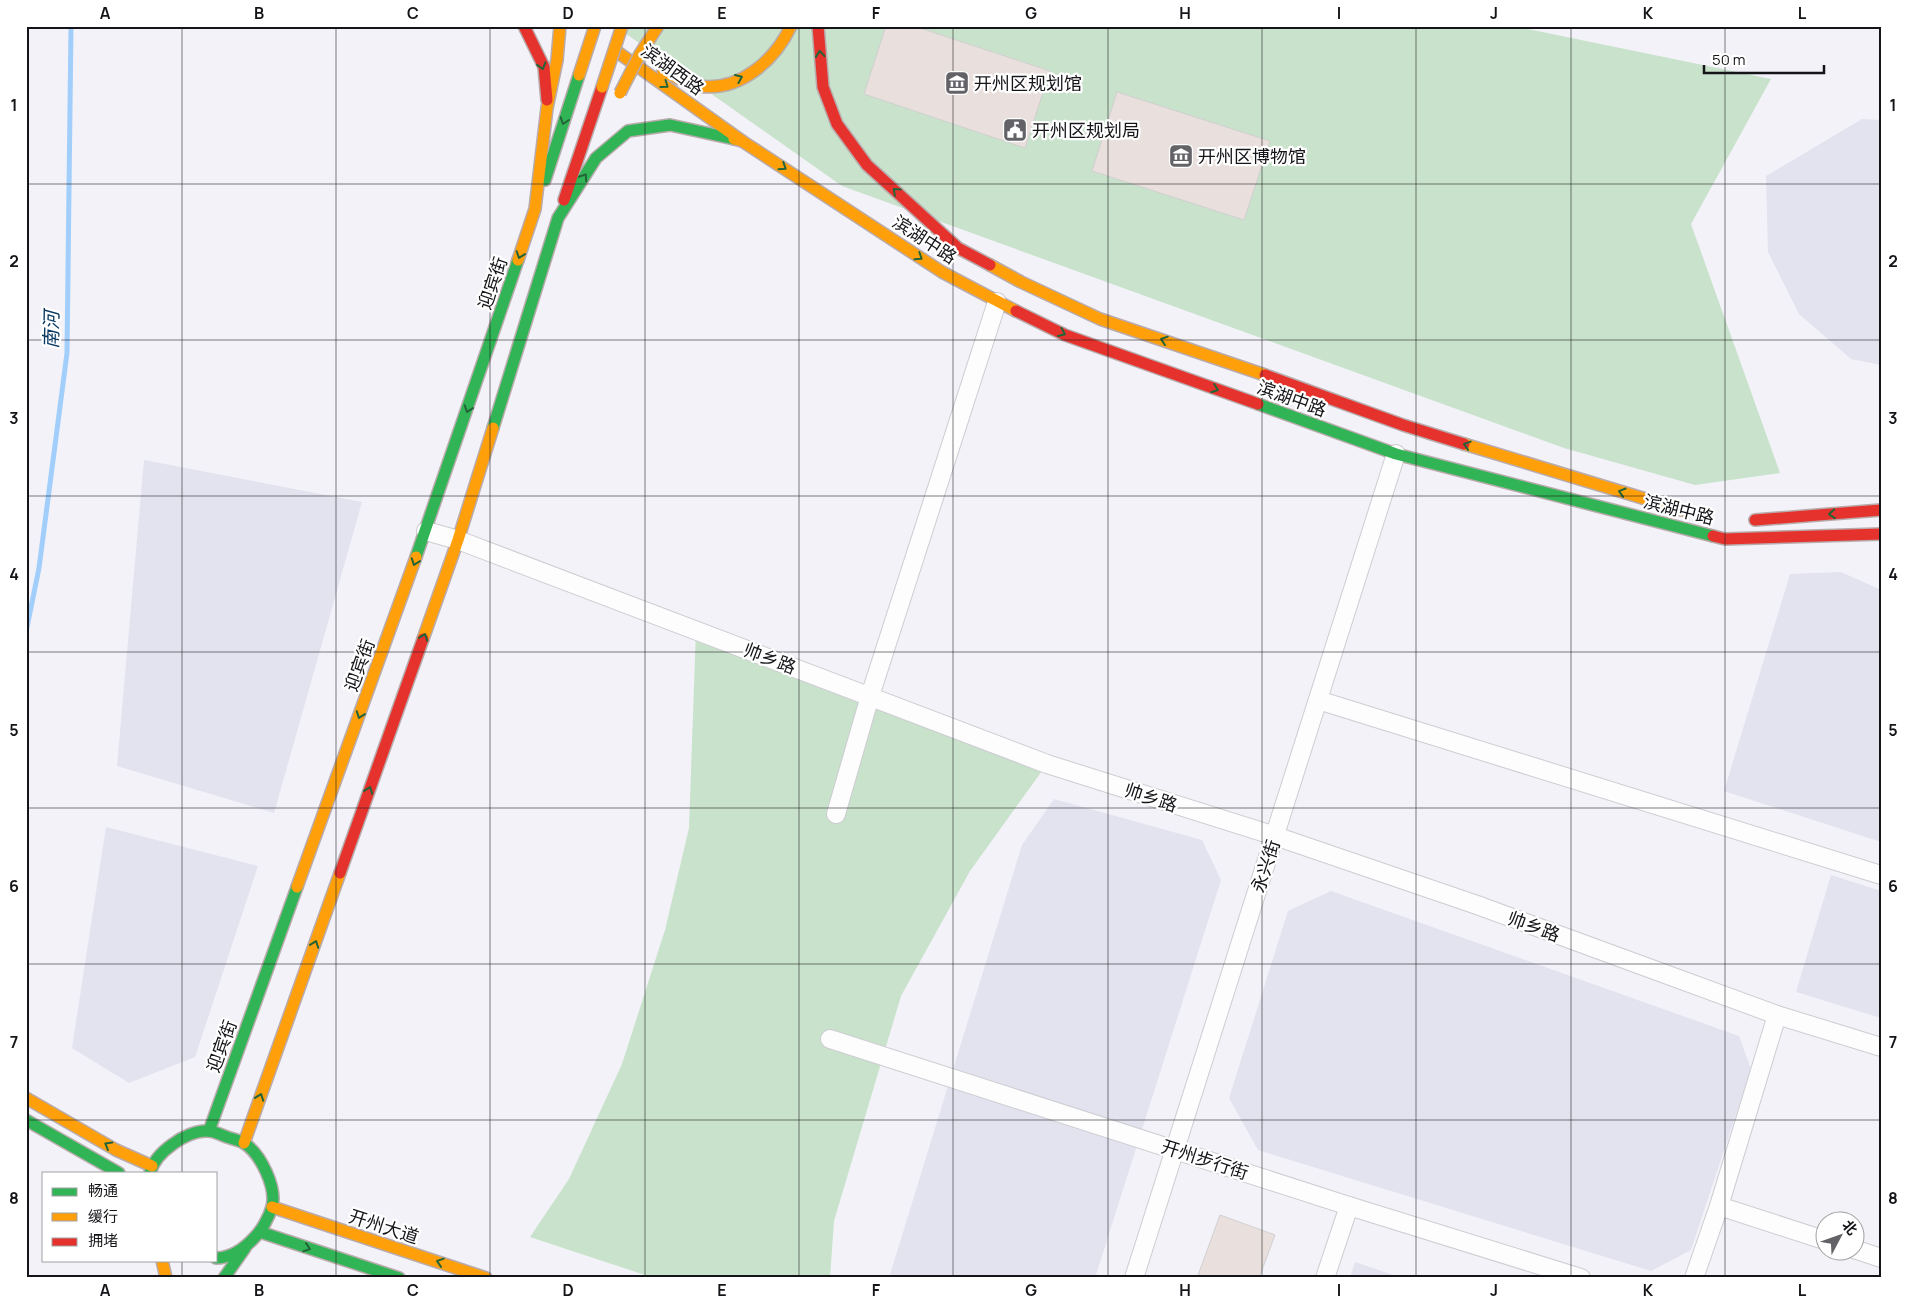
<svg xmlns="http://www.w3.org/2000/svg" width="1907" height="1304" font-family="Manrope,'Noto Sans SC',sans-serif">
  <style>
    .built { fill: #e3e3f0 }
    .green { fill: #c9e2cb }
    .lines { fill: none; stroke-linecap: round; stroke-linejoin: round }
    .stream { stroke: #a2cefc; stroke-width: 5 }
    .building { fill: #e9e0dd; stroke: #d1cfd1 }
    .street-casing { stroke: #cdcdd2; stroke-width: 20 }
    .fast-casing { stroke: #b9abac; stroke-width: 14 }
    .slow-casing { stroke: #b9abac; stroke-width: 14 }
    .jam-casing { stroke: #b9abac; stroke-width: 14 }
    .street { stroke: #fdfdfe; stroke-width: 18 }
    .fast { stroke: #30b455; stroke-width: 11 }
    .slow { stroke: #ff9f0a; stroke-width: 11 }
    .jam { stroke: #e5322d; stroke-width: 11 }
    .slow-bridge-casing { stroke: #b9abac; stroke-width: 14; stroke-linecap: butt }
    .slow-bridge { stroke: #ff9f0a; stroke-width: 11 }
    .oneway { stroke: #226437 }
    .grid { fill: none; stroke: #151519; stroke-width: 1; stroke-opacity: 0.55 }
    .labels { text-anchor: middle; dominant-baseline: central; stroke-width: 4.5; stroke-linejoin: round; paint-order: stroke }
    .street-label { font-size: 18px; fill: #151519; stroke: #fff }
    .poi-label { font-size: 18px; fill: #151519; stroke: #fff; text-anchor: start }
    .water-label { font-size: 19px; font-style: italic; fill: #0a3a62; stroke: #fff }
    .neatline { fill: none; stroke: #151519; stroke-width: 2 }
    .grid-label { font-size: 16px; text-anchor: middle; font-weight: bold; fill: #151519 }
  </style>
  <rect width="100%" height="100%" fill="#f2f2f8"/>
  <!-- built -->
  <g class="built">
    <polygon points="1862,119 1881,120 1881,365 1851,359 1799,314 1768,252 1766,176"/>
    <polygon points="144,460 362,502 274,813 117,766"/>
    <polygon points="1841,572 1881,590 1881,842 1724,791 1790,574"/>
    <polygon points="1054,799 1202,840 1221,880 1095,1278 889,1278 1022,845"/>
    <polygon points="106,827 258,866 195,1057 129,1083 72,1048"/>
    <polygon points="1831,875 1881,891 1881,1018 1796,992"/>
    <polygon points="1331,891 1739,1036 1751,1069 1691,1250 1651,1271 1258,1150 1229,1098 1288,911"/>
    <polygon points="1355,1262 1402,1278 1350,1278"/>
  </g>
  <!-- green -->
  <g class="green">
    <polygon points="615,26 1513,26 1771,79 1691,224 1780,473 1695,485 1564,448 842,186"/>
    <polygon points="696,630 1047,764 970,871 901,996 834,1221 830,1278 654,1278 530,1237 569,1179 622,1064 665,930 689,828"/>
  </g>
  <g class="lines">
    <!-- stream -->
    <polyline class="stream" points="26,632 39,568 67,353 71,26"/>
  </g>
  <!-- building -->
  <g class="building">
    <polygon points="886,26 914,26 1050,71 1025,148 864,94"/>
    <polygon points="1117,92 1270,141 1244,220 1092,171"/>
    <polygon points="1220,1215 1275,1235 1259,1278 1197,1278"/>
  </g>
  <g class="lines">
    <defs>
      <g id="street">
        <polyline points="426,531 458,540 1047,764 1275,836 1477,905 1777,1015 1881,1047"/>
        <polyline points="1318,700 1881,875"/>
        <polyline points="836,814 870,696 997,302"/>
        <polyline points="830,1039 1349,1206 1581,1278"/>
        <polyline points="1719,1206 1824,1240"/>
        <polyline points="1854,1249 1881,1258"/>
        <polyline points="1134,1278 1396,454"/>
        <polyline points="1325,1278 1349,1206"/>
        <polyline points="1694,1278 1719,1206 1777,1015"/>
      </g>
      <g id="fast">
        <polyline points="545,180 579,75"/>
        <polyline points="1258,404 1396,454 1713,536"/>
        <polyline points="493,428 558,218 596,158 628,131 670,125 734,139"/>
        <polyline points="416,557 518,260"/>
        <polyline points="26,1120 119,1173"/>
        <polyline points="209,1131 297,887"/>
        <path d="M150,1173c3,-12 13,-22 23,-29 9,-7 24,-14 35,-13 6,0 13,4 19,6 5,2 12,3 17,6 17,11 33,45 28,64 -3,10 -10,23 -17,30 -10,11 -24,21 -39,21"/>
        <polyline points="260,1232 399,1278"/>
        <polyline points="224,1278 245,1248"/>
      </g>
      <g id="slow">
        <polyline points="616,51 742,141"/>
        <path d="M663,72c12,4 24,12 36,14 41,6 76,-26 92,-60"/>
        <polyline points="734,139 742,141 942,272 1016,311"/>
        <polyline points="518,260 535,209 547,108 557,60 560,26"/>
        <polyline points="990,265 1021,282 1100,319 1265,375"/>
        <polyline points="1464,444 1682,510"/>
        <polyline points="423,639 458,540 493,428"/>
        <polyline points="297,887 416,557"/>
        <polyline points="26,1098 116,1150 152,1166"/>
        <polyline points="244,1143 340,873"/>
        <polyline points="272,1207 486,1278"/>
        <polyline points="162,1260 166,1278"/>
      </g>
      <g id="jam">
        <polyline points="524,26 544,67 547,100"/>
        <polyline points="818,26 823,87 837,124 867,165 958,248 990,265"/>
        <polyline points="564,200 602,87"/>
        <polyline points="1016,311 1065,335 1258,404"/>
        <polyline points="1265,375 1403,425 1464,444"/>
        <polyline points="1755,520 1881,510"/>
        <polyline points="1713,536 1725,539 1881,534"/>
        <polyline points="340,873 423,639"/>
      </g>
    </defs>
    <!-- street casing -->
    <use href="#street" class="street-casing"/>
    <!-- fast casing -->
    <use href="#fast" class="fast-casing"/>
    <!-- slow casing -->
    <use href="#slow" class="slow-casing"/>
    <!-- jam casing -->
    <use href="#jam" class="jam-casing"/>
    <!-- street -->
    <use href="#street" class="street"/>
    <!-- fast -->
    <use href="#fast" class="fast"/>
    <!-- slow -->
    <use href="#slow" class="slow"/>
    <!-- jam -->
    <use href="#jam" class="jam"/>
    <defs>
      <g id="slow-bridge">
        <polyline points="579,75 595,26"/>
        <polyline points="602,87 622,26"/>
        <polyline points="620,93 640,54 658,26"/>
      </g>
    </defs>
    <!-- slow-bridge casing -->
    <use href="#slow-bridge" class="slow-bridge-casing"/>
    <!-- slow-bridge -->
    <use href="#slow-bridge" class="slow-bridge"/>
  </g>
  <!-- one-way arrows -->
  <defs><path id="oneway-chevron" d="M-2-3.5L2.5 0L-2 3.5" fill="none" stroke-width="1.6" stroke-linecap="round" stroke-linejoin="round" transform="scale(1.25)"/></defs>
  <g class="oneway">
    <use href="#oneway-chevron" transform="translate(820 54) rotate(-95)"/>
    <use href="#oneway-chevron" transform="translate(542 66) rotate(73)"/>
    <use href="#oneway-chevron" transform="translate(739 78) rotate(-24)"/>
    <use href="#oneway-chevron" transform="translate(665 85) rotate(36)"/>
    <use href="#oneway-chevron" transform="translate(564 121) rotate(108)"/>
    <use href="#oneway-chevron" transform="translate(783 167) rotate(33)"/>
    <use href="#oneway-chevron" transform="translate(584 177) rotate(-57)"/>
    <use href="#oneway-chevron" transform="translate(896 191) rotate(-138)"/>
    <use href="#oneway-chevron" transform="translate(520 255) rotate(109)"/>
    <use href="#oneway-chevron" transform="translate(919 257) rotate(33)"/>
    <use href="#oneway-chevron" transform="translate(1062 333) rotate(24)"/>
    <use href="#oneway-chevron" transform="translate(1164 340) rotate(-161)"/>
    <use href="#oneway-chevron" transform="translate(1215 389) rotate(20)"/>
    <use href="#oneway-chevron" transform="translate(468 409) rotate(109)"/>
    <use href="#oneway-chevron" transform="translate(1467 445) rotate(-162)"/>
    <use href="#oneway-chevron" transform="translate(1622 492) rotate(-163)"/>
    <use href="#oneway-chevron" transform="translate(1832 514) rotate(175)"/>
    <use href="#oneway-chevron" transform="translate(415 562) rotate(110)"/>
    <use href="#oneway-chevron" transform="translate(424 637) rotate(-70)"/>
    <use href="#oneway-chevron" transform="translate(360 715) rotate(110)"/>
    <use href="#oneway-chevron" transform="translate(369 790) rotate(-70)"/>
    <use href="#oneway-chevron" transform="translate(315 944) rotate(-70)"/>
    <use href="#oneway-chevron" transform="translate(260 1097) rotate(-70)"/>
    <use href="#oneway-chevron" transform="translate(108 1145) rotate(-150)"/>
    <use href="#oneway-chevron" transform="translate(307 1248) rotate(18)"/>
    <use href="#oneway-chevron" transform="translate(440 1262) rotate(-162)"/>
  </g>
  <!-- grid -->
  <path class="grid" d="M182,26v1147M336,26v1252M490,26v1252M645,26v1252M799,26v1252M953,26v1252M1108,26v1252M1262,26v1252M1416,26v1252M1571,26v1252M1725,26v1252M26,184h1855M26,340h1855M26,496h1855M26,652h1855M26,808h1855M26,964h1855M26,1120h1855M182,1260v18"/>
  <!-- icons -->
  <defs>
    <symbol id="museum-square" viewBox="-11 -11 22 22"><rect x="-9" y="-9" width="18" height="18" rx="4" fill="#626267" stroke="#fff"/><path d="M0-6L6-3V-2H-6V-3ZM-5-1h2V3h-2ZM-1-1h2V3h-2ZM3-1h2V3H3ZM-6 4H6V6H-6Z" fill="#fff"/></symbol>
    <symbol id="civic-square" viewBox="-11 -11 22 22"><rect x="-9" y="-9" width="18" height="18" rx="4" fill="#626267" stroke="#fff"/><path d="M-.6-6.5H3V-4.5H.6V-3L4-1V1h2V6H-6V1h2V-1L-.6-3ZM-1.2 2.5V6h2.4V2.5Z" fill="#fff"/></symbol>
  </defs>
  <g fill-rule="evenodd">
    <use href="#museum-square" x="943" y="69" width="28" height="28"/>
    <use href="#civic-square" x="1001" y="116" width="28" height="28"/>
    <use href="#museum-square" x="1167" y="142" width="28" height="28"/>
  </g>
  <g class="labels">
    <!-- street labels -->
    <g class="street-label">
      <text transform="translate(673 69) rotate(36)">滨湖西路</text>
      <text transform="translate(925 239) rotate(33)">滨湖中路</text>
      <text transform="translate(492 283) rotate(-71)">迎宾街</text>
      <text transform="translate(1292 398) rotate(20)">滨湖中路</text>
      <text transform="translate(1679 509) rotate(14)">滨湖中路</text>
      <text transform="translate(770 658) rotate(21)">帅乡路</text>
      <text transform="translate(359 665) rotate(-70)">迎宾街</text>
      <text transform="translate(1151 797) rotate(18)">帅乡路</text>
      <text transform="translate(1265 866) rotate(-72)">永兴街</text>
      <text transform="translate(1534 926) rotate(20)">帅乡路</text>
      <text transform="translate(221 1046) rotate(-70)">迎宾街</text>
      <text transform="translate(1205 1159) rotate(18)">开州步行街</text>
      <text transform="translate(384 1226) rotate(18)">开州大道</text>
    </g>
    <!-- poi labels -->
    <g class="poi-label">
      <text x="974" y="83">开州区规划馆</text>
      <text x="1032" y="130">开州区规划局</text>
      <text x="1198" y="156">开州区博物馆</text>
    </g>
    <!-- water labels -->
    <g class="water-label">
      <text transform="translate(51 330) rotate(-89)">南河</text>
    </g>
  </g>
  <!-- border -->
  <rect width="1907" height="1304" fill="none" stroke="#ffffff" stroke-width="55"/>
  <!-- legend -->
  <rect x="42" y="1172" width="175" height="90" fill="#ffffff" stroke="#a1a1a3"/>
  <rect x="52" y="1188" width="25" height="8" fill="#30b455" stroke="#a1a1a3"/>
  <text x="88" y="1196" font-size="15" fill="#151519">畅通</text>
  <rect x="52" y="1213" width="25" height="8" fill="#ff9f0a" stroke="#a1a1a3"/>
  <text x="88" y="1222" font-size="15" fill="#151519">缓行</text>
  <rect x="52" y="1238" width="25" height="8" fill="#e5322d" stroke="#a1a1a3"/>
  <text x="88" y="1246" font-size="15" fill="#151519">拥堵</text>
  <!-- north arrow -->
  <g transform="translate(1840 1236) rotate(49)"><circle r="24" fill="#ffffff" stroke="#a1a1a3"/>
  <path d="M0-4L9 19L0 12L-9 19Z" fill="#626267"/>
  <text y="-8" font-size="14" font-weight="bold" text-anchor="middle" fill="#151519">北</text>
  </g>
  <!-- scale -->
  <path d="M1704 65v8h120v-8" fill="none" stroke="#151519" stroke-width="2.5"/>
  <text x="1712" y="65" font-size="15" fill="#151519" stroke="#ffffff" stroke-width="4" paint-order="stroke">50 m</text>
  <rect x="28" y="28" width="1852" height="1248" class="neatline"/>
  <g class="grid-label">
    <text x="105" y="19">A</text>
    <text x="259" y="19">B</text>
    <text x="413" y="19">C</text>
    <text x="568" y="19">D</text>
    <text x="722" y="19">E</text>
    <text x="876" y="19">F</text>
    <text x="1031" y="19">G</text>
    <text x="1185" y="19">H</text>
    <text x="1339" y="19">I</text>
    <text x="1494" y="19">J</text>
    <text x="1648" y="19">K</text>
    <text x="1802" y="19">L</text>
    <text x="14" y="111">1</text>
    <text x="1893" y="111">1</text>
    <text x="14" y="267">2</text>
    <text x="1893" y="267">2</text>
    <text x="14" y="424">3</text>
    <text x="1893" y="424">3</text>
    <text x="14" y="580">4</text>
    <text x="1893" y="580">4</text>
    <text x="14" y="736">5</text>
    <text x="1893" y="736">5</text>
    <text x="14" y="892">6</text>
    <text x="1893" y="892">6</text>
    <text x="14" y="1048">7</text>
    <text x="1893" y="1048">7</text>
    <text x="14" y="1204">8</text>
    <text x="1893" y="1204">8</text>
    <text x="105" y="1296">A</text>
    <text x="259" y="1296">B</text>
    <text x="413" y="1296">C</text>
    <text x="568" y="1296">D</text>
    <text x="722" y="1296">E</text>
    <text x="876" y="1296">F</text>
    <text x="1031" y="1296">G</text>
    <text x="1185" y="1296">H</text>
    <text x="1339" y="1296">I</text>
    <text x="1494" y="1296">J</text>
    <text x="1648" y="1296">K</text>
    <text x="1802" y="1296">L</text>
  </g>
</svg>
